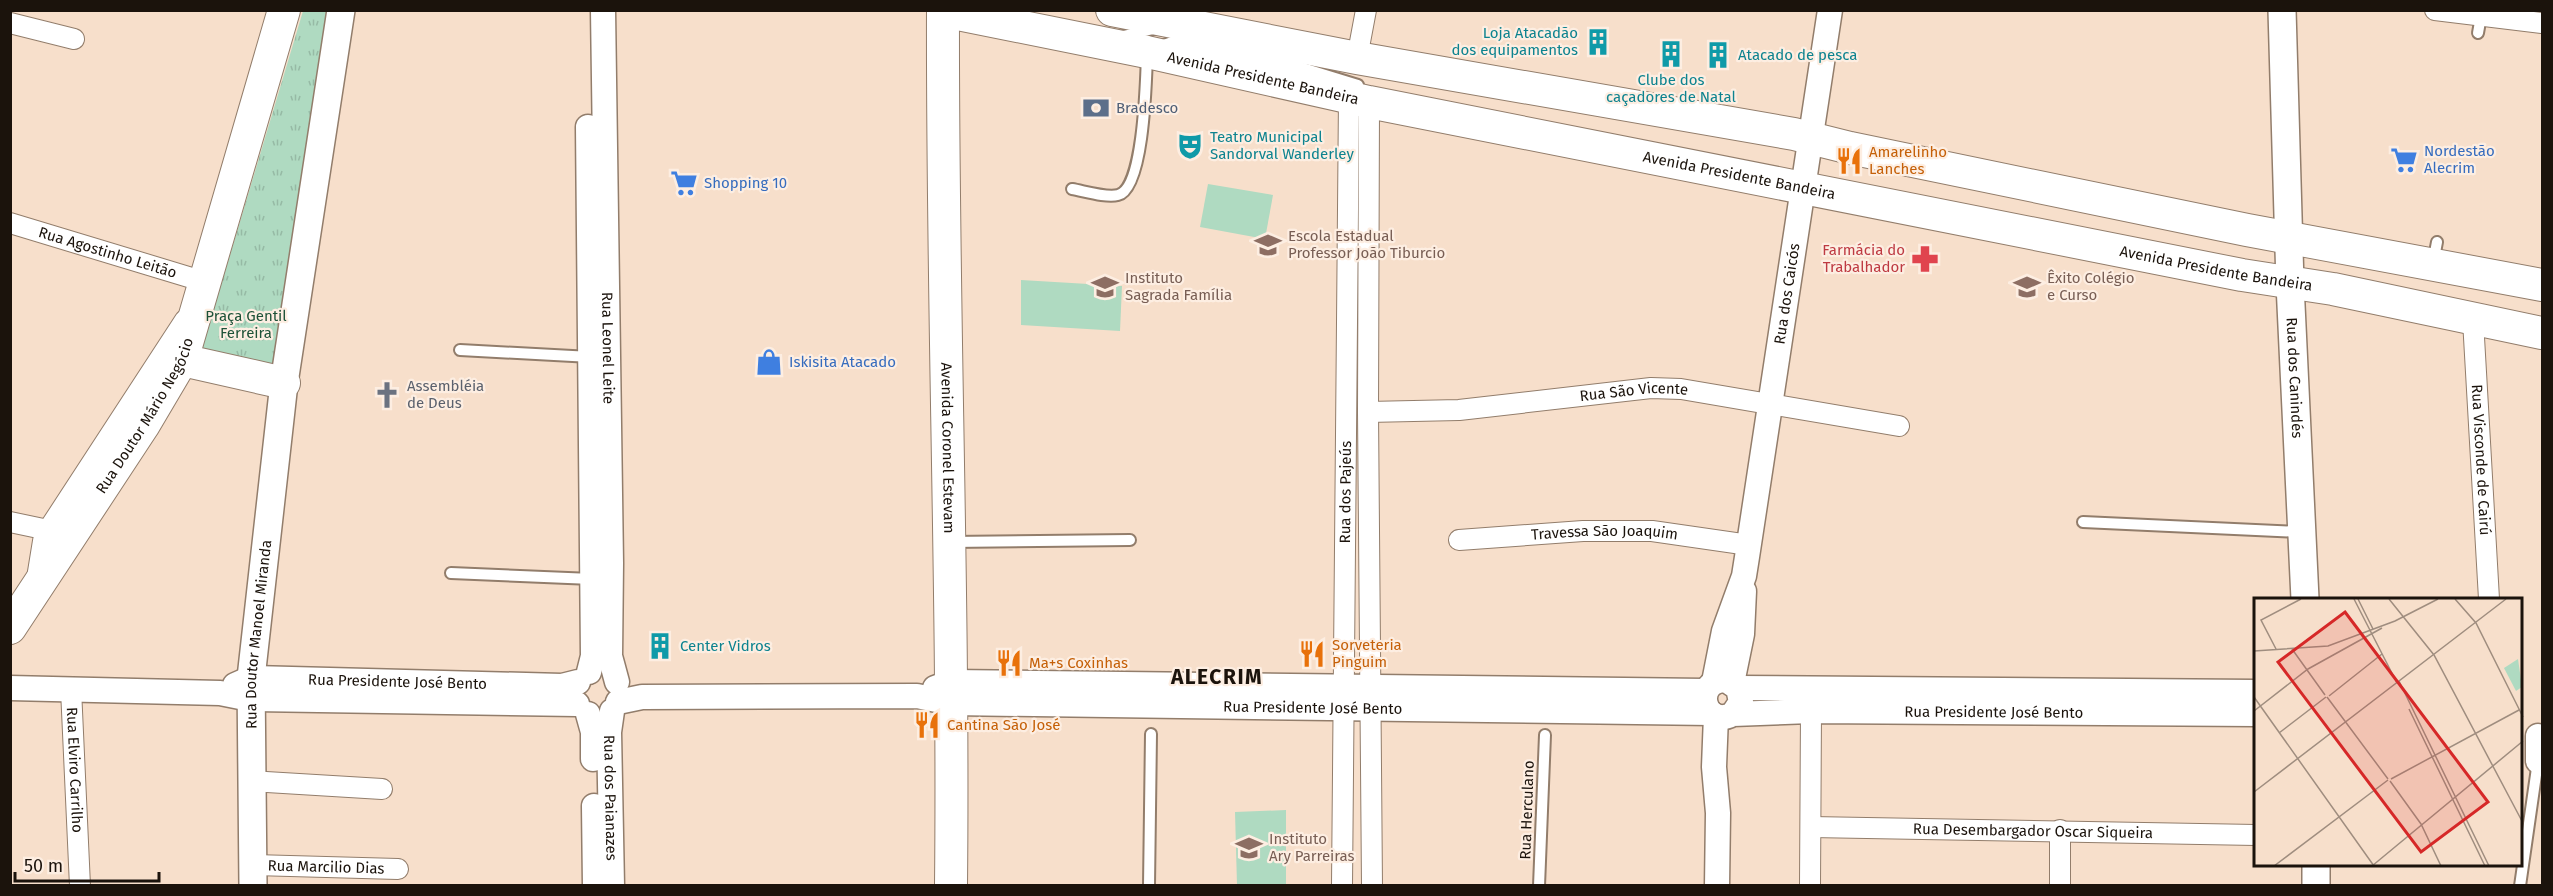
<svg xmlns="http://www.w3.org/2000/svg" width="2553" height="896" font-family="'Fira Sans',sans-serif">
  <style>
    .grass { fill: url(#grass-tufts) }
    .pitch { fill: #afdac1 }
    .lines { fill: none; stroke-linecap: round; stroke-linejoin: round }
    .service-casing { stroke: #927d6b; stroke-width: 14 }
    .minor-casing { stroke: #927d6b; stroke-width: 22 }
    .tertiary-casing { stroke: #927d6b; stroke-width: 27 }
    .secondary-casing { stroke: #927d6b; stroke-width: 30 }
    .primary-casing { stroke: #927d6b; stroke-width: 34 }
    .service { stroke: #fff; stroke-width: 10 }
    .minor { stroke: #fff; stroke-width: 20 }
    .tertiary { stroke: #fff; stroke-width: 24 }
    .secondary { stroke: #fff; stroke-width: 27 }
    .primary { stroke: #fff; stroke-width: 32 }
    .labels { text-anchor: middle; dominant-baseline: central; stroke-width: 4.5; stroke-linejoin: round; paint-order: stroke }
    .culture-label { font-size: 15px; fill: #0d838f; stroke: #fdeee2; text-anchor: start }
    .street-label { font-size: 15px; fill: #1b130c; stroke: #fdeee2 }
    .service-label { font-size: 15px; fill: #4e5e75; stroke: #fdeee2; text-anchor: start }
    .shop-label { font-size: 15px; fill: #366cbe; stroke: #fdeee2; text-anchor: start }
    .food-label { font-size: 15px; fill: #c56008; stroke: #fdeee2; text-anchor: start }
    .education-label { font-size: 15px; fill: #785e54; stroke: #fdeee2; text-anchor: start }
    .health-label { font-size: 15px; fill: #be3a42; stroke: #fdeee2; text-anchor: end }
    .park-label { font-size: 15px; fill: #1d5238; stroke: #fdeee2 }
    .worship-label { font-size: 15px; fill: #5b616d; stroke: #fdeee2; text-anchor: start }
    .district-label { font-size: 21px; font-weight: bold; letter-spacing: 1.5px; fill: #1b130c; stroke: #fdeee2 }
    .inset-road { fill: none; stroke: #9f8d7f; stroke-width: 1.5 }
    .view { fill: #d62828; fill-opacity: 0.15; stroke: #d62828; stroke-width: 3 }
    .inset-edge { fill: none; stroke: #1b130c; stroke-width: 3 }
  </style>
  <defs>
    <pattern id="grass-tufts" width="24" height="20" patternUnits="userSpaceOnUse" patternTransform="scale(1.5)"><rect width="24" height="20" fill="#afdac1"/><path d="M3 7l-1-3M5 7V3M7 7l1-3M15 17l-1-3M17 17v-4M19 17l1-3" fill="none" stroke="#96baa5"/></pattern>
  </defs>
  <rect width="100%" height="100%" fill="#f7dfcb"/>
  <!-- grass -->
  <polygon class="grass" points="303,11 335,11 277,375 194,353 221,285"/>
  <!-- pitch -->
  <g class="pitch">
    <polygon points="1208,184 1273,195 1265,239 1200,227"/>
    <polygon points="1021,280 1122,286 1120,331 1021,325"/>
    <polygon points="1286,810 1286,885 1237,885 1235,812"/>
  </g>
  <g class="lines">
    <defs>
      <g id="service">
        <polyline points="2478,33 2481,16"/>
        <polyline points="1123,36 1158,28"/>
        <polyline points="1161,46 1175,41 1202,46 1296,66 1358,85"/>
        <path d="M1072,189c12,2 34,9 46,6 26,-6 28,-115 29,-140"/>
        <polyline points="2433,263 2437,242"/>
        <polyline points="460,350 591,357"/>
        <polyline points="2083,522 2301,532"/>
        <polyline points="950,542 1130,540"/>
        <polyline points="451,573 592,579"/>
        <polyline points="1149,886 1151,734"/>
        <polyline points="1539,886 1545,735"/>
        <polyline points="2520,886 2538,761"/>
      </g>
      <g id="minor">
        <polyline points="2435,10 2542,23"/>
        <polyline points="10,23 74,39"/>
        <polyline points="1357,58 1366,10"/>
        <polyline points="1369,102 1368,412 1372,886"/>
        <path id="s1" d="M10,223l195,59"/>
        <path id="s2" d="M2473,320l16,279"/>
        <path id="s3" d="M1368,412l91,-2 192,-22 30,1 218,37"/>
        <polyline points="10,522 48,530"/>
        <path id="s4" d="M1459,540l124,-9h69l97,14"/>
        <polyline points="37,578 43,541 48,530 185,320"/>
        <path id="s5" d="M71,689l9,197"/>
        <polyline points="251,781 382,789"/>
        <path id="s6" d="M1811,827l445,8"/>
        <path id="s7" d="M252,865l146,4"/>
        <path id="s8" d="M1342,886l7,-789"/>
        <polyline points="1810,886 1811,711"/>
        <polyline points="2060,886 2060,830"/>
      </g>
      <g id="tertiary">
        <path id="s9" d="M603,10l8,553 -1,93 7,26"/>
        <polyline points="588,127 593,656 589,672"/>
        <path id="s10" d="M1714,682l10,-51 20,-55 3,-19 83,-547"/>
        <polyline points="1732,683 1742,634 1744,591"/>
        <path id="s11" d="M235,685l16,-7 311,8 16,-4"/>
        <polyline points="10,688 220,693 250,699 577,704"/>
        <polyline points="935,688 951,682 1705,691"/>
        <polyline points="1738,688 2256,692"/>
        <path id="s12" d="M618,702l24,-5 275,-1 34,7 760,10"/>
        <path id="s13" d="M612,711l-3,21 3,154"/>
        <polyline points="588,714 593,732 593,759"/>
        <path id="s14" d="M1733,714l8,-12 -3,-14 -12,-8c-34,0 -23,50 7,34l78,-3 445,3"/>
        <polyline points="1716,716 1714,767 1718,813 1717,886"/>
        <polyline points="2538,761 2538,736"/>
        <polyline points="594,806 595,886"/>
      </g>
      <g id="secondary">
        <path id="s15" d="M2282,10l8,274 15,315"/>
        <polyline points="2316,864 2316,886"/>
        <path id="s16" d="M253,886l-2,-208 33,-295 57,-373"/>
      </g>
      <g id="primary">
        <path id="s17" d="M943,10c-1,292 11,584 8,876"/>
        <polyline points="1112,10 1357,58 1794,134 1850,148 2247,230 2542,285"/>
        <path id="s18" d="M943,11l204,41 222,50 873,173 91,14 209,44"/>
        <polyline points="182,360 284,383"/>
        <path id="s19" d="M10,628l133,-202 39,-66 102,-350"/>
      </g>
    </defs>
    <!-- service casing -->
    <use href="#service" class="service-casing"/>
    <!-- minor casing -->
    <use href="#minor" class="minor-casing"/>
    <!-- tertiary casing -->
    <use href="#tertiary" class="tertiary-casing"/>
    <!-- secondary casing -->
    <use href="#secondary" class="secondary-casing"/>
    <!-- primary casing -->
    <use href="#primary" class="primary-casing"/>
    <!-- service -->
    <use href="#service" class="service"/>
    <!-- minor -->
    <use href="#minor" class="minor"/>
    <!-- tertiary -->
    <use href="#tertiary" class="tertiary"/>
    <!-- secondary -->
    <use href="#secondary" class="secondary"/>
    <!-- primary -->
    <use href="#primary" class="primary"/>
  </g>
  <!-- icons -->
  <defs>
    <symbol id="building-bare" viewBox="-9 -9 18 18"><path d="M-4-6H4V6H1V3H-1V6H-4ZM-2.5-4.3h1.7v1.8h-1.7ZM.8-4.3h1.7v1.8H.8ZM-2.5-1h1.7V.8h-1.7ZM.8-1h1.7V.8H.8Z" fill="#0f9aa8" stroke="#fdeee2" stroke-width="2.5" paint-order="stroke"/></symbol>
    <symbol id="bank-bare" viewBox="-9 -9 18 18"><path d="M-6-4H6V4H-6ZM0-2.3a2.3 2.3 0 1 0 0 4.6a2.3 2.3 0 1 0 0-4.6Z" fill="#5c6f8a" stroke="#fdeee2" stroke-width="2.5" paint-order="stroke"/></symbol>
    <symbol id="theatre-bare" viewBox="-9 -9 18 18"><path d="M-5-5.5Q0-4 5-5.5V0Q5 5 0 6Q-5 5-5 0ZM-3.3-2.5H-1v1.5H-3.3ZM1-2.5H3.3v1.5H1ZM-2.8 1Q0 5.5 2.8 1Z" fill="#0f9aa8" stroke="#fdeee2" stroke-width="2.5" paint-order="stroke"/></symbol>
    <symbol id="supermarket-bare" viewBox="-9 -9 18 18"><path d="M-6-5.5h2.5l.6 2H6L4.5 2H-2.5L-4.4-4H-6ZM-1.5 3.2a1.3 1.3 0 1 0 .1 0ZM3 3.2a1.3 1.3 0 1 0 .1 0Z" fill="#3f7fe0" stroke="#fdeee2" stroke-width="2.5" paint-order="stroke"/></symbol>
    <symbol id="restaurant-bare" viewBox="-9 -9 18 18"><path d="M-5-6h1v4h1v-4h1v4h1v-4h1v5L-1.5 .5V6h-2V.5L-5-1ZM5-6V6H3V1.5H1.5Q1.5-4 5-6Z" fill="#e8710a" stroke="#fdeee2" stroke-width="2.5" paint-order="stroke"/></symbol>
    <symbol id="school-bare" viewBox="-9 -9 18 18"><path d="M0-5L7-2L0 1L-7-2ZM-4 1L0 2.5L4 1V4Q0 6-4 4Z" fill="#8d6e63" stroke="#fdeee2" stroke-width="2.5" paint-order="stroke"/></symbol>
    <symbol id="pharmacy-bare" viewBox="-9 -9 18 18"><path d="M-2-6h4v4h4v4h-4v4h-4v-4h-4v-4h4Z" fill="#e0444e" stroke="#fdeee2" stroke-width="2.5" paint-order="stroke"/></symbol>
    <symbol id="shop-bare" viewBox="-9 -9 18 18"><path d="M-5-2.5h2.3a2.7 3.5 0 0 1 5.4 0H5L5.5 6h-11ZM-1.5-2.5h3a1.5 2.3 0 0 0-3 0Z" fill="#3f7fe0" stroke="#fdeee2" stroke-width="2.5" paint-order="stroke"/></symbol>
    <symbol id="church-bare" viewBox="-9 -9 18 18"><path d="M-1.2-6h2.4v3.5h3.3v2.4h-3.3V6h-2.4V-.1h-3.3v-2.4h3.3Z" fill="#6b7280" stroke="#fdeee2" stroke-width="2.5" paint-order="stroke"/></symbol>
  </defs>
  <g fill-rule="evenodd">
    <use href="#building-bare" x="1579" y="23" width="38" height="38"/>
    <use href="#building-bare" x="1652" y="35" width="38" height="38"/>
    <use href="#building-bare" x="1699" y="36" width="38" height="38"/>
    <use href="#bank-bare" x="1077" y="89" width="38" height="38"/>
    <use href="#theatre-bare" x="1171" y="127" width="38" height="38"/>
    <use href="#supermarket-bare" x="2385" y="141" width="38" height="38"/>
    <use href="#restaurant-bare" x="1830" y="142" width="38" height="38"/>
    <use href="#supermarket-bare" x="665" y="164" width="38" height="38"/>
    <use href="#school-bare" x="1249" y="226" width="38" height="38"/>
    <use href="#pharmacy-bare" x="1906" y="240" width="38" height="38"/>
    <use href="#school-bare" x="1086" y="268" width="38" height="38"/>
    <use href="#school-bare" x="2008" y="268" width="38" height="38"/>
    <use href="#shop-bare" x="750" y="343" width="38" height="38"/>
    <use href="#church-bare" x="368" y="376" width="38" height="38"/>
    <use href="#building-bare" x="641" y="627" width="38" height="38"/>
    <use href="#restaurant-bare" x="1293" y="635" width="38" height="38"/>
    <use href="#restaurant-bare" x="990" y="644" width="38" height="38"/>
    <use href="#restaurant-bare" x="908" y="706" width="38" height="38"/>
    <use href="#school-bare" x="1230" y="829" width="38" height="38"/>
  </g>
  <g class="labels">
    <!-- culture labels -->
    <g class="culture-label">
      <text x="1578" y="33" text-anchor="end">Loja Atacadão<tspan x="1578" dy="17">dos equipamentos</tspan></text>
      <text x="1738" y="55">Atacado de pesca</text>
      <text x="1671" y="80" text-anchor="middle">Clube dos<tspan x="1671" dy="17">caçadores de Natal</tspan></text>
      <text x="1210" y="137">Teatro Municipal<tspan x="1210" dy="17">Sandorval Wanderley</tspan></text>
      <text x="680" y="646">Center Vidros</text>
    </g>
    <!-- street labels -->
    <g class="street-label">
      <text stroke="none"><textPath href="#s18" startOffset="327">Avenida Presidente Bandeira</textPath></text>
      <text stroke="none"><textPath href="#s18" startOffset="813">Avenida Presidente Bandeira</textPath></text>
      <text stroke="none"><textPath href="#s1" startOffset="102">Rua Agostinho Leitão</textPath></text>
      <text stroke="none"><textPath href="#s18" startOffset="1299">Avenida Presidente Bandeira</textPath></text>
      <text stroke="none"><textPath href="#s10" startOffset="396">Rua dos Caicós</textPath></text>
      <text stroke="none"><textPath href="#s9" startOffset="338">Rua Leonel Leite</textPath></text>
      <text stroke="none"><textPath href="#s15" startOffset="368">Rua dos Canindés</textPath></text>
      <text stroke="none"><textPath href="#s3" startOffset="267">Rua São Vicente</textPath></text>
      <text stroke="none"><textPath href="#s19" startOffset="252">Rua Doutor Mário Negócio</textPath></text>
      <text stroke="none"><textPath href="#s17" startOffset="438">Avenida Coronel Estevam</textPath></text>
      <text stroke="none"><textPath href="#s2" startOffset="140">Rua Visconde de Cairú</textPath></text>
      <text stroke="none"><textPath href="#s8" startOffset="394">Rua dos Pajeús</textPath></text>
      <text stroke="none"><textPath href="#s4" startOffset="146">Travessa São Joaquim</textPath></text>
      <text stroke="none"><textPath href="#s16" startOffset="252">Rua Doutor Manoel Miranda</textPath></text>
      <text stroke="none"><textPath href="#s11" startOffset="164">Rua Presidente José Bento</textPath></text>
      <text stroke="none"><textPath href="#s12" startOffset="696">Rua Presidente José Bento</textPath></text>
      <text stroke="none"><textPath href="#s14" startOffset="375">Rua Presidente José Bento</textPath></text>
      <text stroke="none"><textPath href="#s5" startOffset="81">Rua Elviro Carrilho</textPath></text>
      <text stroke="none"><textPath href="#s13" startOffset="87">Rua dos Paianazes</textPath></text>
      <text transform="translate(1527 810) rotate(-88)">Rua Herculano</text>
      <text stroke="none"><textPath href="#s6" startOffset="222">Rua Desembargador Oscar Siqueira</textPath></text>
      <text stroke="none"><textPath href="#s7" startOffset="74">Rua Marcilio Dias</textPath></text>
    </g>
    <!-- service labels -->
    <g class="service-label">
      <text x="1116" y="108">Bradesco</text>
    </g>
    <!-- shop labels -->
    <g class="shop-label">
      <text x="2424" y="151">Nordestão<tspan x="2424" dy="17">Alecrim</tspan></text>
      <text x="704" y="183">Shopping 10</text>
      <text x="789" y="362">Iskisita Atacado</text>
    </g>
    <!-- food labels -->
    <g class="food-label">
      <text x="1869" y="152">Amarelinho<tspan x="1869" dy="17">Lanches</tspan></text>
      <text x="1332" y="645">Sorveteria<tspan x="1332" dy="17">Pinguim</tspan></text>
      <text x="1029" y="663">Ma+s Coxinhas</text>
      <text x="947" y="725">Cantina São José</text>
    </g>
    <!-- education labels -->
    <g class="education-label">
      <text x="1288" y="236">Escola Estadual<tspan x="1288" dy="17">Professor João Tiburcio</tspan></text>
      <text x="1125" y="278">Instituto<tspan x="1125" dy="17">Sagrada Família</tspan></text>
      <text x="2047" y="278">Êxito Colégio<tspan x="2047" dy="17">e Curso</tspan></text>
      <text x="1269" y="839">Instituto<tspan x="1269" dy="17">Ary Parreiras</tspan></text>
    </g>
    <!-- health labels -->
    <g class="health-label">
      <text x="1905" y="250">Farmácia do<tspan x="1905" dy="17">Trabalhador</tspan></text>
    </g>
    <!-- park labels -->
    <g class="park-label">
      <text x="246" y="316">Praça Gentil<tspan x="246" dy="17">Ferreira</tspan></text>
    </g>
    <!-- worship labels -->
    <g class="worship-label">
      <text x="407" y="386">Assembléia<tspan x="407" dy="17">de Deus</tspan></text>
    </g>
    <!-- district labels -->
    <g class="district-label">
      <text x="1217" y="677">ALECRIM</text>
    </g>
  </g>
  <!-- overview -->
  <g transform="translate(2254 598)">
    <rect width="268" height="268" fill="#f7dfcb"/>
    <path d="M264,61l4,28 -6,4 -12,-23z" fill="#afdac1"/>
    <path class="inset-road" d="M100,1l43,84M104,1l15,30M135,1l45,56 89,168M201,1l21,24 47,94M22,51l-15,-29 40,-21M38,51l33,46M0,53l74,-5 67,-25 43,-22M145,83l90,185M75,98l53,-42M0,99l120,169M73,99l61,82M155,111l76,157M0,113l54,-42 74,-41M25,135l47,-36M137,181l128,-69M136,183l31,43 20,42M0,194l252,-193M20,268l114,-86M118,268l151,-125"/>
    <path class="view" d="M91,14l143,190 -67,50 -143,-190z"/>
    <rect width="268" height="268" class="inset-edge"/>
  </g>
  <!-- border -->
  <rect width="2553" height="896" fill="none" stroke="#1b130c" stroke-width="24"/>
  <!-- scale -->
  <path d="M15 872v9h144v-9" fill="none" stroke="#1b130c" stroke-width="3"/>
  <text x="24" y="872" font-size="18" fill="#1b130c" stroke="#fdeee2" stroke-width="4.5" paint-order="stroke">50 m</text>
</svg>
